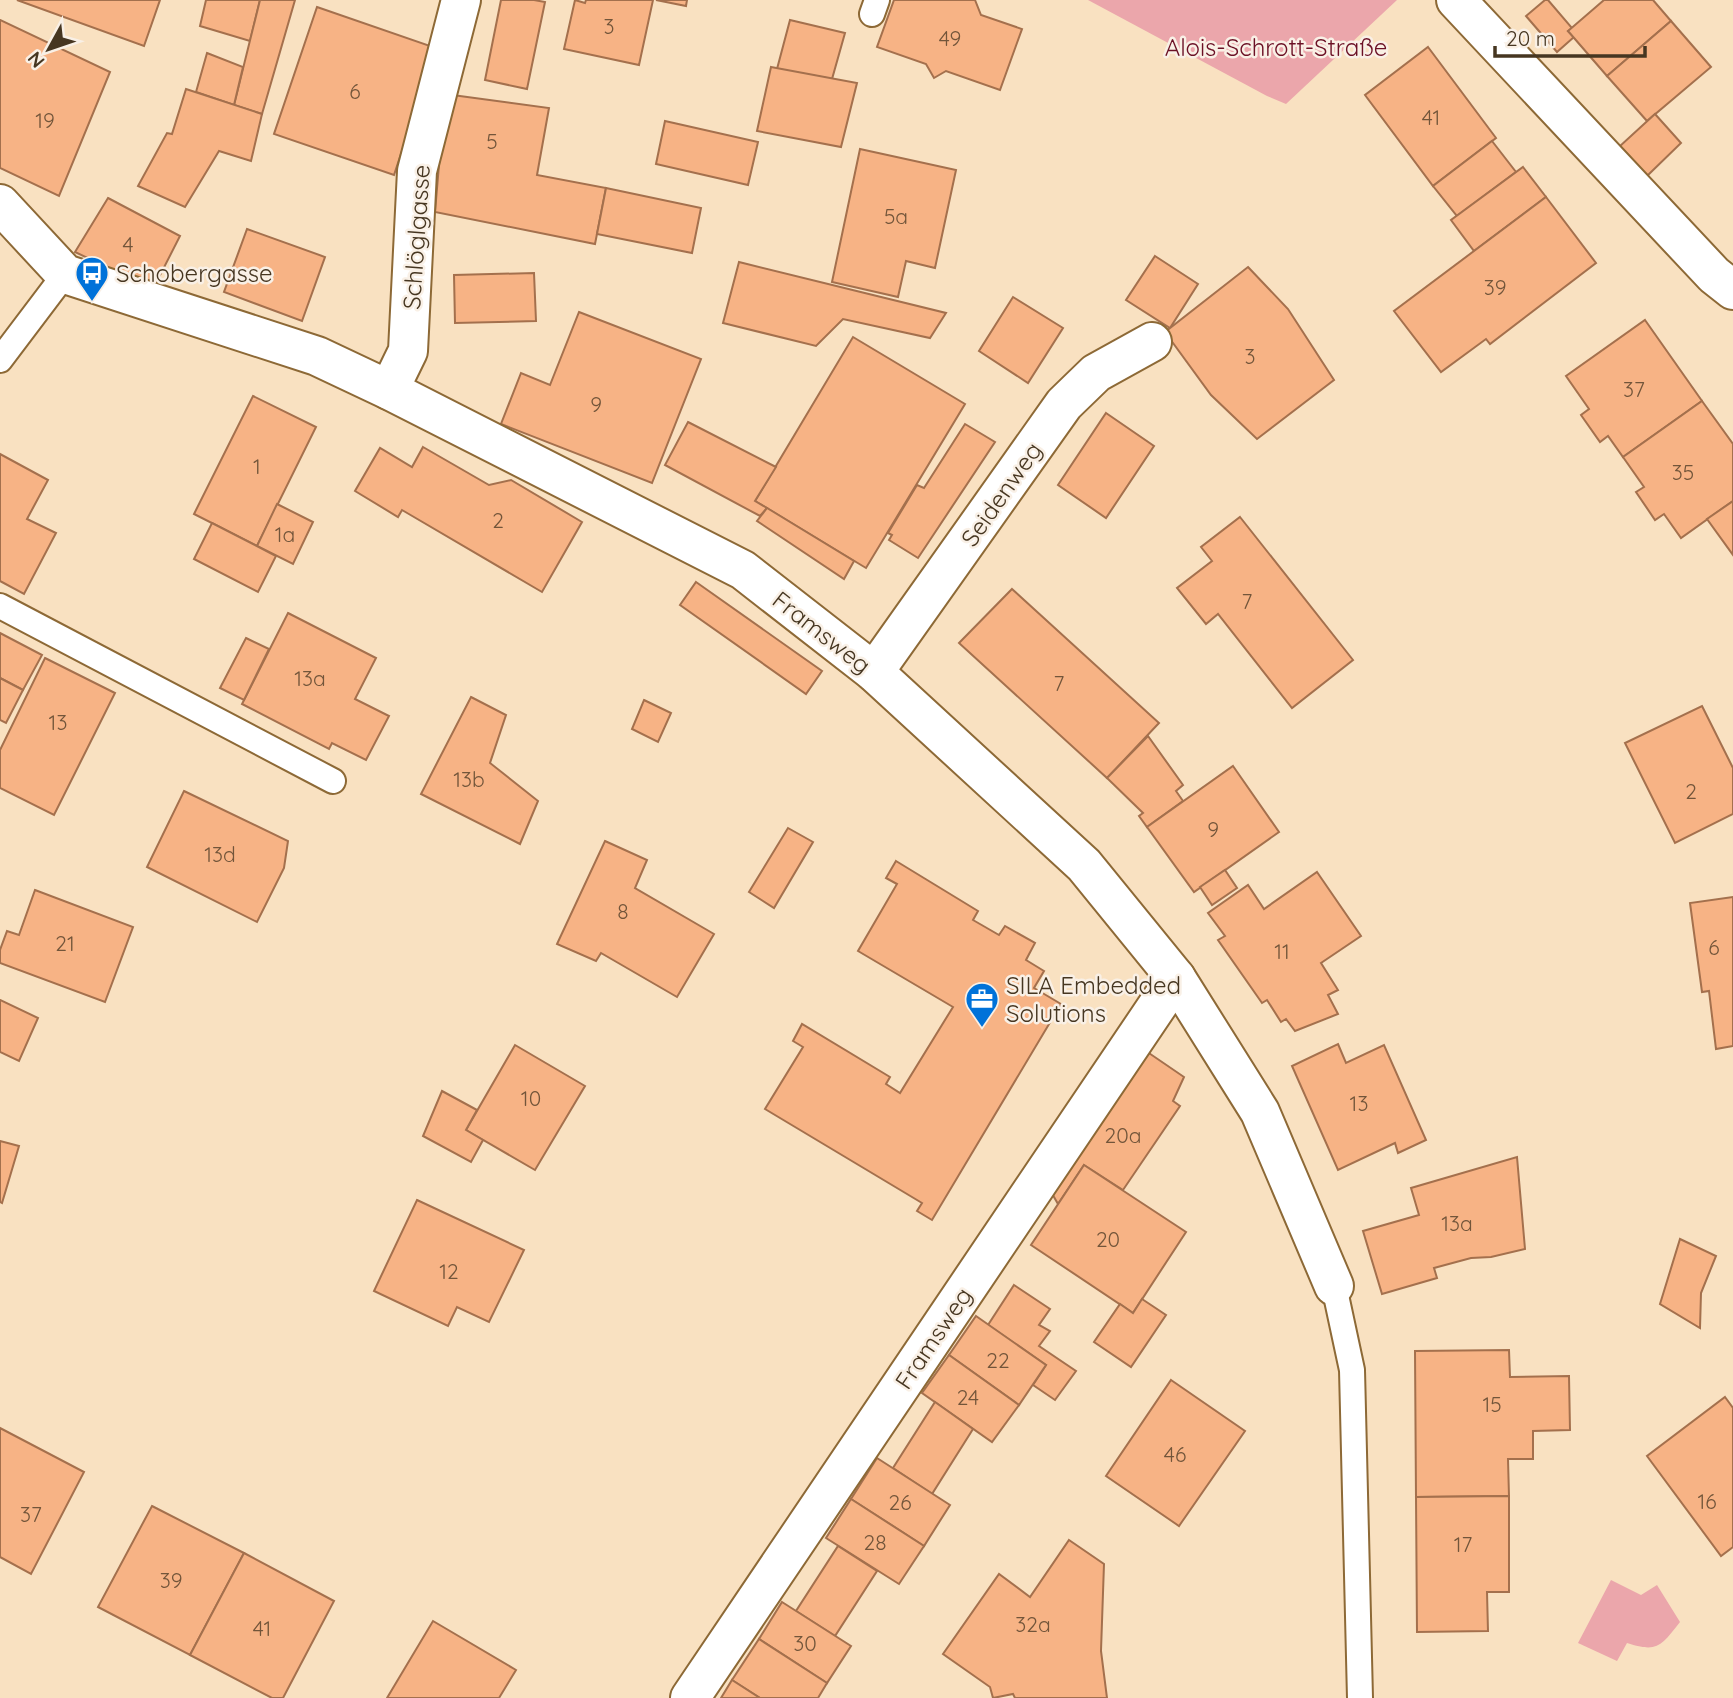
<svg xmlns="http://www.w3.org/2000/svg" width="1733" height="1698" font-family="Quicksand,sans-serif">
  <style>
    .green { fill: #eba6ab }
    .building { fill: #f7b385; stroke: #a4704d; stroke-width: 2 }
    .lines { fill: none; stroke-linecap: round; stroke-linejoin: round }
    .service-casing { stroke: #8d6936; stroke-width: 28 }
    .minor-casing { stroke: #8d6936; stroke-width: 42 }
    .service { stroke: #fff; stroke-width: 24 }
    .minor { stroke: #fff; stroke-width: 38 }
    .labels { text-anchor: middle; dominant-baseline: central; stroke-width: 5; stroke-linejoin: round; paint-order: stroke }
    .number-label { font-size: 21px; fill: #72553a }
    .park-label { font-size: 24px; fill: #6b1025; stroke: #f9f0e6 }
    .street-label { font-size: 24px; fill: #463621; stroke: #f9f0e6 }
    .poi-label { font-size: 24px; fill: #463621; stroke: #f9f0e6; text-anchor: start }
  </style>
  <rect width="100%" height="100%" fill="#f9e1c1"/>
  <!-- green -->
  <g class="green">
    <polygon points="1088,0 1397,0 1286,104 1267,96"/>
    <path d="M1611,1580l30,15 16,-10 23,37c-19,24 -22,31 -53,21l-10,18 -39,-18z"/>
  </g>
  <!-- building -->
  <g class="building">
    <polygon points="17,0 160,0 144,46"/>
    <polygon points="206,0 260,0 250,41 200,26"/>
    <polygon points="260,0 295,0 262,114 234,105"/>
    <polygon points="501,0 534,0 545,2 527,89 485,80"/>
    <polygon points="575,0 585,3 586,0 653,0 639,65 564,49"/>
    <polygon points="656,0 687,0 686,6"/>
    <polygon points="894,0 975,0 981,15 1022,29 1000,90 946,71 934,78 926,64 877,47"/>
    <polygon points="1545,0 1548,0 1572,28 1568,31 1574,37 1557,52 1526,16"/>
    <polygon points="1604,0 1653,0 1671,21 1607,76 1568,31"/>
    <polygon points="317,7 436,48 394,175 274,134"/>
    <polygon points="0,20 110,72 59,196 0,168"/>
    <polygon points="790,20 845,33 832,79 777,69"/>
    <polygon points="1671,21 1711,67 1647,121 1607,76"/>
    <polygon points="1428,47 1496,138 1433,186 1365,95"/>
    <polygon points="207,53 243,67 234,105 196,92"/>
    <polygon points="771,67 857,83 841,147 757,131"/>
    <polygon points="186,89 262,114 251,161 219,151 185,207 138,186 167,133 172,134"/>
    <polygon points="445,94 549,108 537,175 606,188 595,244 435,212"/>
    <polygon points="1655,114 1681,143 1647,176 1620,146"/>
    <polygon points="665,121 758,142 748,185 656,164"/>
    <polygon points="1492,141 1516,172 1457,216 1433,186"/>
    <polygon points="860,149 956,170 935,268 906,261 898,297 832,282"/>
    <polygon points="1523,167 1546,197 1474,251 1451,220"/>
    <polygon points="606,188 701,208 692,253 597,234"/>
    <polygon points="1546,197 1596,263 1490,344 1486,339 1441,372 1394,311"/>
    <polygon points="108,198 180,236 153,289 75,252"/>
    <polygon points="247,229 325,257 302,321 224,292"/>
    <polygon points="1155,256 1198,284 1170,328 1126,300"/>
    <polygon points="739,262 946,313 930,338 843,319 816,346 723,323"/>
    <polygon points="1248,267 1288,309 1334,380 1257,439 1211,395 1165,332"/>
    <polygon points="534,273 536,321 455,323 454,275"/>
    <polygon points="1013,297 1063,328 1028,383 979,351"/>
    <polygon points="579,312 701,359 652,483 501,424 521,373 550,385"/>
    <polygon points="1645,320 1702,401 1623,457 1608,436 1600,442 1581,415 1589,409 1566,376"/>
    <polygon points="853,337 965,404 866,568 755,501"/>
    <polygon points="253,396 316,427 257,546 194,514"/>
    <polygon points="1702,401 1733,444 1733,501 1681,538 1664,514 1655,520 1636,492 1644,487 1623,457"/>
    <polygon points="1106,413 1154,446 1106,518 1058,485"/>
    <polygon points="688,422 776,467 755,501 767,508 760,516 665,465"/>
    <polygon points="965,424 995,442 918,558 889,540 892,535 888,533 917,485 924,488"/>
    <polygon points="423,447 489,485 511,480 582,522 542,592 402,510 398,517 355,491 380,448 412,467"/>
    <polygon points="0,454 48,480 27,519 56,533 24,594 0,581"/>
    <polygon points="1733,501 1733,555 1707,519"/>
    <polygon points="277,504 313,522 293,564 257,546"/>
    <polygon points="767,508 854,561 844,579 757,521"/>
    <polygon points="1240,517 1353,660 1292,708 1218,614 1206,624 1177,588 1212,561 1201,547"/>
    <polygon points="212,523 276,556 258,592 194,559"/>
    <polygon points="696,582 822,671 806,694 680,605"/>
    <polygon points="1012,589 1159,723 1107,778 959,643"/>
    <polygon points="288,613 376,658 355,699 389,716 366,760 332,743 329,749 242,704"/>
    <polygon points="0,633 42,655 23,690 0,678"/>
    <polygon points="246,638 269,649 244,700 220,688"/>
    <polygon points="45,658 115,693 54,815 0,788 0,750"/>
    <polygon points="0,678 23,690 6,723 0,720"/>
    <polygon points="471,697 506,715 490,763 538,801 520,844 421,794"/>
    <polygon points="644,700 671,713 658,742 632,729"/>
    <polygon points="1702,706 1733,768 1733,814 1675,843 1625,743"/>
    <polygon points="1148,736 1183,785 1176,791 1183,801 1147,827 1139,816 1143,813 1107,778"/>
    <polygon points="1233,766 1279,832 1194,892 1147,827"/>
    <polygon points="184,791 288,841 284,868 257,922 147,867"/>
    <polygon points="788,828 813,842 774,908 749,892"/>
    <polygon points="605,841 647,860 635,888 714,934 677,997 601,953 596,961 557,944"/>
    <polygon points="896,861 978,911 973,920 999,935 1005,926 1035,943 1026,960 1044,971 1034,988 1061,1004 932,1220 917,1211 922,1203 765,1109 803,1047 793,1041 802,1024 890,1077 886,1084 900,1093 953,1007 858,951 897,884 886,878"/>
    <polygon points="1225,870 1237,888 1212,905 1200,887"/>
    <polygon points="1317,872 1361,936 1321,963 1338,990 1328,995 1338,1014 1295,1031 1286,1019 1281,1022 1267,1000 1262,1003 1218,940 1225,936 1208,913 1248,885 1264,909"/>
    <polygon points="35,890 133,927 105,1002 0,963 0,950 7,931 19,935"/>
    <polygon points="1733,897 1733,1046 1716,1049 1709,991 1702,992 1690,903"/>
    <polygon points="0,1000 38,1018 19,1061 0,1052"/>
    <polygon points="1338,1044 1346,1063 1384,1045 1426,1140 1398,1153 1395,1143 1338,1170 1292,1066"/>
    <polygon points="515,1045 585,1086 535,1170 466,1130"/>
    <polygon points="1143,1049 1184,1077 1173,1101 1180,1106 1123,1190 1084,1165 1058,1204 1050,1190"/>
    <polygon points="442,1091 477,1110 466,1130 483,1140 471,1162 423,1136"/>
    <polygon points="0,1141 19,1146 2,1203 0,1202"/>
    <polygon points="1517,1157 1525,1249 1491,1257 1471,1258 1434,1268 1437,1278 1382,1294 1363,1231 1419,1215 1411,1188"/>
    <polygon points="1084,1165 1186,1232 1133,1313 1031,1245"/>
    <polygon points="417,1200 524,1250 489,1322 457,1307 448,1326 374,1291"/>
    <polygon points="1680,1239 1716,1256 1701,1293 1700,1328 1660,1304"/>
    <polygon points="1014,1285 1050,1309 1039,1325 1050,1331 1039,1346 1076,1371 1055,1400 1033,1385 1046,1365 988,1325"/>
    <polygon points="1142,1299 1166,1315 1131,1367 1094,1342 1120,1304 1133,1313"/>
    <polygon points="976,1316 1046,1365 1019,1405 949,1355"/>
    <polygon points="1509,1350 1510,1377 1569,1376 1570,1430 1533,1431 1533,1459 1508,1459 1509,1496 1416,1497 1415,1351"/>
    <polygon points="949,1355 1019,1405 992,1442 922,1393"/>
    <polygon points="1171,1380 1245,1431 1179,1526 1106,1476"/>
    <polygon points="1725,1397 1733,1408 1733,1547 1721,1556 1647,1456"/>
    <polygon points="935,1402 973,1429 932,1494 893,1468"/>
    <polygon points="0,1428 84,1472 31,1574 0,1557"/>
    <polygon points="877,1458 950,1505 924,1546 851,1499"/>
    <polygon points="1509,1496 1509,1592 1487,1592 1488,1631 1417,1632 1416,1497"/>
    <polygon points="851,1499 924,1546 899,1584 826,1538"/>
    <polygon points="152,1506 244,1553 190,1655 98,1607"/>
    <polygon points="1069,1540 1104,1564 1101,1651 1107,1698 1015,1698 1013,1694 993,1698 990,1687 943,1654 999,1574 1030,1597"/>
    <polygon points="838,1546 877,1571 835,1636 796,1611"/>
    <polygon points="244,1553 334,1601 283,1698 272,1698 190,1655"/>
    <polygon points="782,1602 851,1646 827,1683 759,1639"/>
    <polygon points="433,1621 516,1670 499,1698 387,1698"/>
    <polygon points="759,1639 827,1683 818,1698 760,1698 732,1680"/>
    <polygon points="732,1680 760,1698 721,1698"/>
  </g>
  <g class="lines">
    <defs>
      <g id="service">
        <polyline points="872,14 877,0"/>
        <polyline points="0,360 65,274"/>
        <polyline points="0,606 333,781"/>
        <polyline points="1334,1286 1352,1370 1360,1698"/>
      </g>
      <g id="minor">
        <polyline points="1456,0 1714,275 1733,290"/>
        <polyline points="0,204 65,274 317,356 389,390 743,570 874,672 1084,865 1176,978 1260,1112 1334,1286"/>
        <polyline points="389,390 408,351 417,171 461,0"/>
        <polyline points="874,672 1064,404 1096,373 1152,342"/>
        <polyline points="690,1698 1176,978"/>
      </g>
    </defs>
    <!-- service casing -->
    <use href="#service" class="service-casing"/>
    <!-- minor casing -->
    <use href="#minor" class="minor-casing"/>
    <!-- service -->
    <use href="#service" class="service"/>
    <!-- minor -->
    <use href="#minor" class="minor"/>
  </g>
  <!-- icons -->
  <defs>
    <symbol id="bus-pin" viewBox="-11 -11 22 30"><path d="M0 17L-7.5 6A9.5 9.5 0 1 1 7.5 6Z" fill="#0072d9" stroke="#f9f0e6"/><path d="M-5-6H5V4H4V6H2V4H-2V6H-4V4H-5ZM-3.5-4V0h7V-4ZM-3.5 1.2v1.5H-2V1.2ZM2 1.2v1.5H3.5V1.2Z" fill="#fff"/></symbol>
    <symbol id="office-pin" viewBox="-11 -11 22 30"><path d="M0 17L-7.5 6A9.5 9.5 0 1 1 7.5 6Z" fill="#0072d9" stroke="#f9f0e6"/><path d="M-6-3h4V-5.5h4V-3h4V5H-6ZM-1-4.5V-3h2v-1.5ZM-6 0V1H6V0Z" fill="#fff"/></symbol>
  </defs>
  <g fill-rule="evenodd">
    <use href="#bus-pin" x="73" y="254" width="38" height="52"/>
    <use href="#office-pin" x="963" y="980" width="38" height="52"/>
  </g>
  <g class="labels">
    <!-- number labels -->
    <g class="number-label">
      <text x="609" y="26">3</text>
      <text x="950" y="38">49</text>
      <text x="355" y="91">6</text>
      <text x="1431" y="117">41</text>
      <text x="45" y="120">19</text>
      <text x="492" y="141">5</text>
      <text x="896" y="216">5a</text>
      <text x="128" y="244">4</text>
      <text x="1495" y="287">39</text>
      <text x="1250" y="356">3</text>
      <text x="1634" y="389">37</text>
      <text x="596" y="404">9</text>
      <text x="257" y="466">1</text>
      <text x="1683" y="472">35</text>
      <text x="498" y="520">2</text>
      <text x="285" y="534">1a</text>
      <text x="1247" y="601">7</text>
      <text x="310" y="678">13a</text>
      <text x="1059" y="683">7</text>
      <text x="58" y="722">13</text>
      <text x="469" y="779">13b</text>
      <text x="1691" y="791">2</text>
      <text x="1213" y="829">9</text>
      <text x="220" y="854">13d</text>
      <text x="623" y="911">8</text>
      <text x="65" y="943">21</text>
      <text x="1714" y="947">6</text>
      <text x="1282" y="951">11</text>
      <text x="531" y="1098">10</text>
      <text x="1359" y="1103">13</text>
      <text x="1123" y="1135">20a</text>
      <text x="1457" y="1223">13a</text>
      <text x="1108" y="1239">20</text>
      <text x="449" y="1271">12</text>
      <text x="998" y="1360">22</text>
      <text x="968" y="1397">24</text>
      <text x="1492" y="1404">15</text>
      <text x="1175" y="1454">46</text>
      <text x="1707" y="1501">16</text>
      <text x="900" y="1502">26</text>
      <text x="31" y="1514">37</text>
      <text x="875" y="1542">28</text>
      <text x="1463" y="1544">17</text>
      <text x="171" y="1580">39</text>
      <text x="1033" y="1624">32a</text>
      <text x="262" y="1628">41</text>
      <text x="805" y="1643">30</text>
    </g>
    <!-- park labels -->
    <g class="park-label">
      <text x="1276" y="47">Alois-Schrott-Straße</text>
    </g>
    <!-- street labels -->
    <g class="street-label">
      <text transform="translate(416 237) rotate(-86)">Schlöglgasse</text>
      <text transform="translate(1001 494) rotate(-55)">Seidenweg</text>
      <text transform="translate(822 632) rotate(38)">Framsweg</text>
      <text transform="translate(933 1338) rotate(-56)">Framsweg</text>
    </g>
    <!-- poi labels -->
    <g class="poi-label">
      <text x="116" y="273">Schobergasse</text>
      <text x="1006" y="985">SILA Embedded<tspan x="1006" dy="28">Solutions</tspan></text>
    </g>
  </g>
  <!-- north arrow -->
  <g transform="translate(49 49) rotate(230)" stroke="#f9f0e6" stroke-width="5" paint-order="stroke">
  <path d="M0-5L12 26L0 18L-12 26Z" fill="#463621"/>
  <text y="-10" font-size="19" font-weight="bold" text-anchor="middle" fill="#463621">N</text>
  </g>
  <!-- scale -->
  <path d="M1495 46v10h150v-10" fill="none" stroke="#463621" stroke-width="3.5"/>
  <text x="1506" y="46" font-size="21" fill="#463621" stroke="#f9f0e6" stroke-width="5" paint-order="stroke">20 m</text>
</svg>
